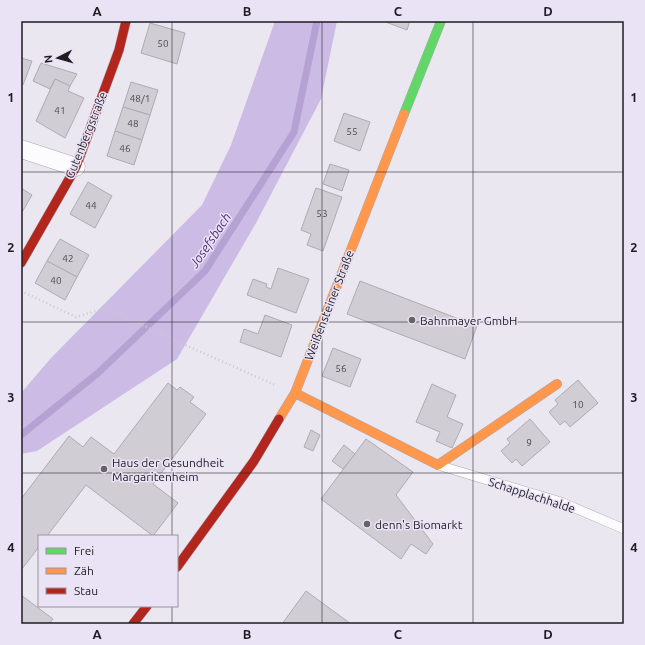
<svg xmlns="http://www.w3.org/2000/svg" width="645" height="645" font-family="Ubuntu,sans-serif">
  <style>
    .forest { fill: #ccbbe5 }
    .lines { fill: none; stroke-linecap: round; stroke-linejoin: round }
    .stream { stroke: #b5a1d2; stroke-width: 7 }
    .building { fill: #d0cdd4; stroke: #aeabb3 }
    .lane-casing { stroke: #aca9b1; stroke-width: 10 }
    .street-casing { stroke: #aca9b1; stroke-width: 19 }
    .fast-casing { stroke: #aca9b1; stroke-width: 10 }
    .slow-casing { stroke: #aca9b1; stroke-width: 10 }
    .jam-casing { stroke: #aca9b1; stroke-width: 10 }
    .path { stroke: #cbcacd; stroke-width: 2.5; stroke-dasharray: 1 3; stroke-linecap: butt }
    .lane { stroke: #fcfbfd; stroke-width: 9 }
    .street { stroke: #fcfbfd; stroke-width: 18 }
    .fast { stroke: #63d668; stroke-width: 9 }
    .slow { stroke: #ff974d; stroke-width: 9 }
    .jam { stroke: #b3261e; stroke-width: 9 }
    .grid { fill: none; stroke: #1f1c23; stroke-width: 1; stroke-opacity: 0.55 }
    .poi-dot { fill: #66636b; stroke: #eae3f5; stroke-width: 1.5 }
    .labels { text-anchor: middle; dominant-baseline: central; stroke-width: 3; stroke-linejoin: round; paint-order: stroke }
    .number-label { font-size: 10px; fill: #4b484f }
    .street-label { font-size: 12px; fill: #1f1c23; stroke: #eae3f5 }
    .poi-label { font-size: 12px; fill: #1f1c23; stroke: #eae3f5; text-anchor: start }
    .water-label { font-size: 13px; font-style: italic; fill: #4f2a79; stroke: #eae3f5 }
    .neatline { fill: none; stroke: #1f1c23; stroke-width: 1.5 }
    .grid-label { font-size: 13px; text-anchor: middle; font-weight: bold; fill: #1f1c23 }
  </style>
  <rect width="100%" height="100%" fill="#ebe7f1"/>
  <!-- forest -->
  <polygon class="forest" points="275,21 337,21 321,99 256,223 177,359 37,451 21,454 21,393 51,358 202,205 231,145"/>
  <g class="lines">
    <!-- stream -->
    <polyline class="stream" points="21,435 98,373 205,271 294,132 317,21"/>
  </g>
  <!-- building -->
  <g class="building">
    <polygon points="383,21 410,21 407,30"/>
    <polygon points="150,23 185,33 177,64 141,53"/>
    <polygon points="21,58 32,61 23,85 21,84"/>
    <polygon points="41,63 77,74 70,86 55,79 50,89 33,81"/>
    <polygon points="55,79 70,86 68,91 84,98 65,138 36,121"/>
    <polygon points="131,82 158,90 150,115 123,107"/>
    <polygon points="123,107 150,115 142,140 115,131"/>
    <polygon points="344,113 370,122 360,151 334,141"/>
    <polygon points="115,131 142,140 134,165 107,156"/>
    <polygon points="330,164 349,170 342,191 323,184"/>
    <polygon points="88,182 112,196 95,228 70,214"/>
    <polygon points="21,188 32,195 21,214"/>
    <polygon points="316,188 342,197 323,251 307,245 311,234 301,230"/>
    <polygon points="60,239 89,255 77,277 47,261"/>
    <polygon points="47,261 77,277 65,300 35,283"/>
    <polygon points="278,268 309,279 296,313 247,295 253,279 267,284 266,287 271,289"/>
    <polygon points="360,281 477,326 465,359 347,314"/>
    <polygon points="265,315 292,325 281,357 240,342 244,329 258,334"/>
    <polygon points="333,348 361,359 350,387 322,376"/>
    <polygon points="578,380 598,403 570,427 565,421 560,425 549,412 558,404 555,400"/>
    <polygon points="168,383 177,390 180,387 194,397 190,402 206,414 153,484 178,503 153,536 86,485 47,536 39,536 39,547 21,570 21,499 69,436 83,447 91,437 114,454"/>
    <polygon points="432,384 456,395 447,417 463,424 452,448 436,441 440,432 416,422"/>
    <polygon points="530,419 550,442 522,466 516,459 512,463 501,451 510,443 507,439"/>
    <polygon points="311,430 320,435 313,451 304,447"/>
    <polygon points="366,439 413,472 396,495 433,544 426,554 411,544 401,559 321,499"/>
    <polygon points="344,445 355,454 343,469 332,461"/>
    <polygon points="306,591 351,624 282,624"/>
    <polygon points="21,595 53,619 49,624 21,624"/>
  </g>
  <g class="lines">
    <defs>
      <polyline id="lane" points="441,466 561,502 624,529"/>
      <polyline id="street" points="21,149 76,167"/>
      <polyline id="fast" points="404,114 441,21"/>
      <g id="slow">
        <polyline points="295,393 438,465 557,384"/>
        <polyline points="279,419 295,393 404,114"/>
      </g>
      <g id="jam">
        <polyline points="21,263 76,167 119,50 126,21"/>
        <polyline points="177,567 254,461 279,419"/>
        <polyline points="133,624 147,606"/>
      </g>
    </defs>
    <!-- lane casing -->
    <use href="#lane" class="lane-casing"/>
    <!-- street casing -->
    <use href="#street" class="street-casing"/>
    <!-- fast casing -->
    <use href="#fast" class="fast-casing"/>
    <!-- slow casing -->
    <use href="#slow" class="slow-casing"/>
    <!-- jam casing -->
    <use href="#jam" class="jam-casing"/>
    <!-- path -->
    <polyline class="path" points="21,291 76,317 106,308 174,340 275,385"/>
    <!-- lane -->
    <use href="#lane" class="lane"/>
    <!-- street -->
    <use href="#street" class="street"/>
    <!-- fast -->
    <use href="#fast" class="fast"/>
    <!-- slow -->
    <use href="#slow" class="slow"/>
    <!-- jam -->
    <use href="#jam" class="jam"/>
  </g>
  <!-- grid -->
  <path class="grid" d="M172,21v515M322,21v603M473,21v603M21,172h603M21,322h603M21,473h603M172,606v18"/>
  <!-- markers -->
  <g class="poi-dot">
    <circle cx="412" cy="320" r="4"/>
    <circle cx="104" cy="469" r="4"/>
    <circle cx="367" cy="524" r="4"/>
  </g>
  <g class="labels">
    <!-- number labels -->
    <g class="number-label">
      <text x="163" y="43">50</text>
      <text x="140" y="98">48/1</text>
      <text x="60" y="110">41</text>
      <text x="133" y="123">48</text>
      <text x="352" y="131">55</text>
      <text x="125" y="148">46</text>
      <text x="91" y="205">44</text>
      <text x="322" y="213">53</text>
      <text x="68" y="258">42</text>
      <text x="56" y="280">40</text>
      <text x="341" y="368">56</text>
      <text x="578" y="404">10</text>
      <text x="529" y="442">9</text>
    </g>
    <!-- street labels -->
    <g class="street-label">
      <text transform="translate(86 135) rotate(-68)">Gutenbergstraße</text>
      <text transform="translate(329 305) rotate(-69)">Weißensteiner Straße</text>
      <text transform="translate(532 495) rotate(18)">Schapplachhalde</text>
    </g>
    <!-- poi labels -->
    <g class="poi-label">
      <text x="420" y="320">Bahnmayer GmbH</text>
      <text x="112" y="462">Haus der Gesundheit<tspan x="112" dy="14">Margaritenheim</tspan></text>
      <text x="375" y="524">denn's Biomarkt</text>
    </g>
    <!-- water labels -->
    <g class="water-label">
      <text transform="translate(210 240) rotate(-56)">Josefsbach</text>
    </g>
  </g>
  <!-- border -->
  <rect width="645" height="645" fill="none" stroke="#eae3f5" stroke-width="44"/>
  <!-- legend -->
  <rect x="38" y="535" width="140" height="72" fill="#eae3f5" stroke="#9993a1"/>
  <rect x="46" y="548" width="20" height="6" fill="#63d668" stroke="#9993a1"/>
  <text x="74" y="555" font-size="12" fill="#1f1c23">Frei</text>
  <rect x="46" y="568" width="20" height="6" fill="#ff974d" stroke="#9993a1"/>
  <text x="74" y="575" font-size="12" fill="#1f1c23">Zäh</text>
  <rect x="46" y="588" width="20" height="6" fill="#b3261e" stroke="#9993a1"/>
  <text x="74" y="595" font-size="12" fill="#1f1c23">Stau</text>
  <!-- north arrow -->
  <g transform="translate(58 58) rotate(264)" stroke="#eae3f5" stroke-width="3" paint-order="stroke">
  <path d="M0-3L7 15L0 10L-7 15Z" fill="#1f1c23"/>
  <text y="-6" font-size="11" font-weight="bold" text-anchor="middle" fill="#1f1c23">N</text>
  </g>
  <rect x="22" y="22" width="601" height="601" class="neatline"/>
  <g class="grid-label">
    <text x="97" y="16">A</text>
    <text x="247" y="16">B</text>
    <text x="398" y="16">C</text>
    <text x="548" y="16">D</text>
    <text x="11" y="102">1</text>
    <text x="634" y="102">1</text>
    <text x="11" y="252">2</text>
    <text x="634" y="252">2</text>
    <text x="11" y="402">3</text>
    <text x="634" y="402">3</text>
    <text x="11" y="552">4</text>
    <text x="634" y="552">4</text>
    <text x="97" y="639">A</text>
    <text x="247" y="639">B</text>
    <text x="398" y="639">C</text>
    <text x="548" y="639">D</text>
  </g>
</svg>
